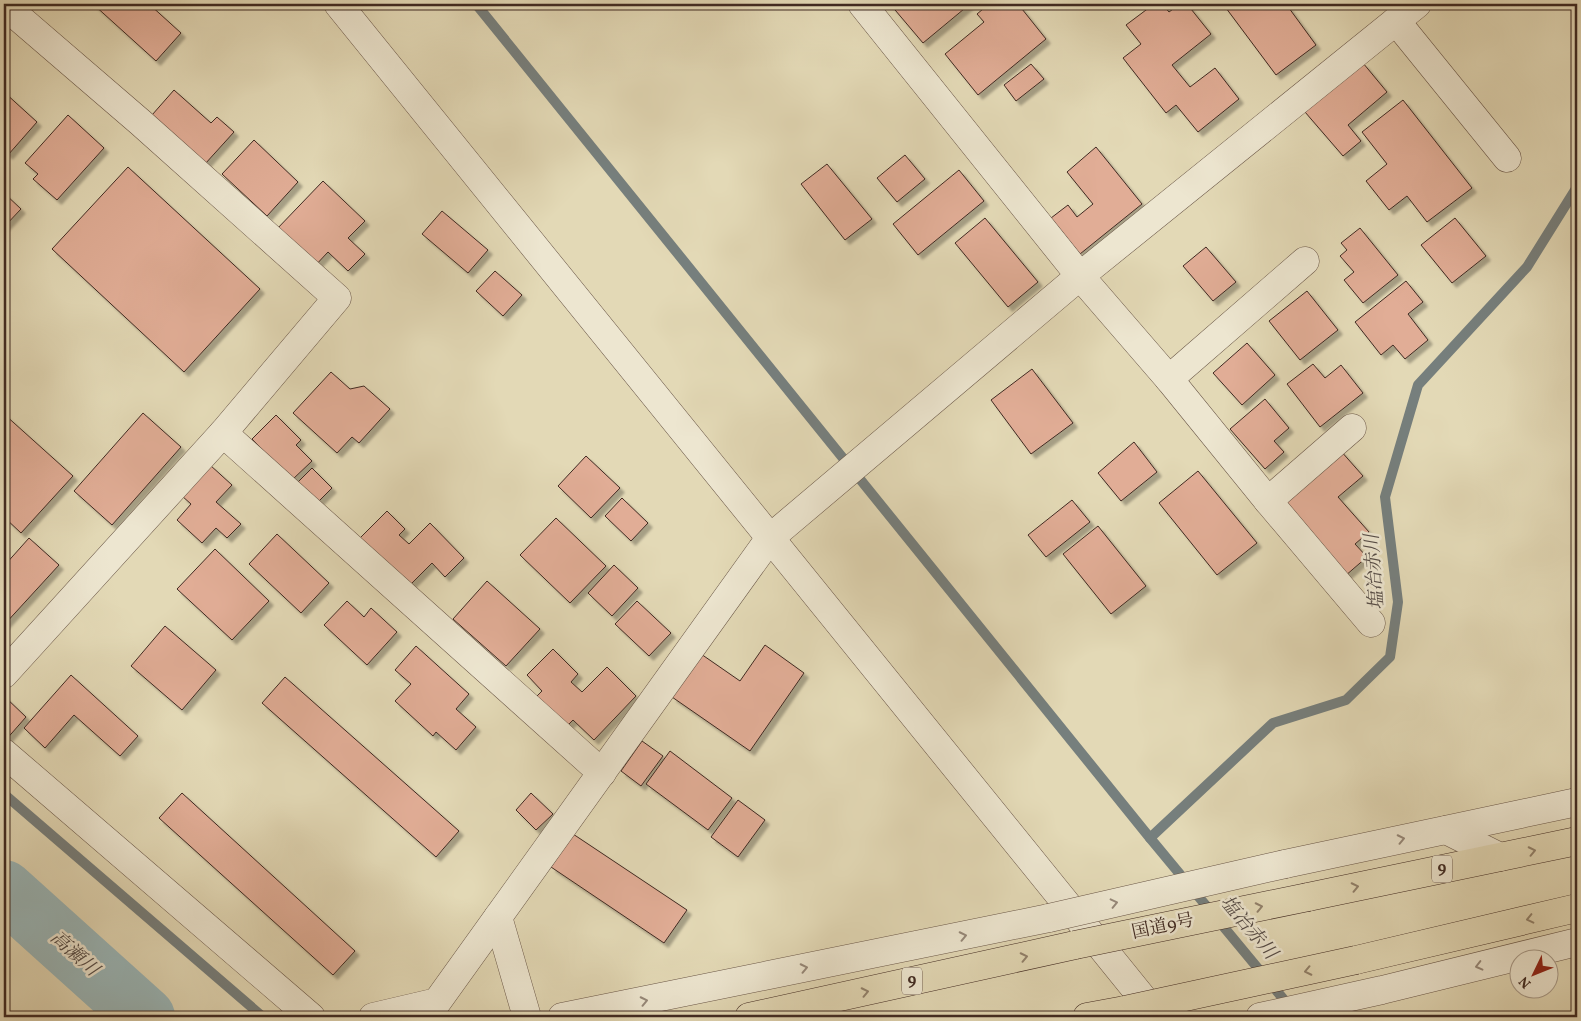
<svg xmlns="http://www.w3.org/2000/svg" width="1581" height="1021" font-family="Vollkorn,'Noto Serif JP',serif">
  <style>
    .lines { fill: none; stroke-linecap: round; stroke-linejoin: round }
    .stream { stroke: #767f7d; stroke-width: 10 }
    .river { stroke: #9ab7b9; stroke-width: 60 }
    .building { fill: #e1ad96; stroke: #402a22; filter: url(#shadow) }
    .minor-casing { stroke: #695647; stroke-width: 29 }
    .trunk-casing { stroke: #402a22; stroke-width: 29 }
    .minor { stroke: #ede6d0; stroke-width: 28 }
    .trunk { stroke: #e3d9b6; stroke-width: 28 }
    .minor-bridge-casing { stroke: #695647; stroke-width: 29; stroke-linecap: butt }
    .trunk-bridge-casing { stroke: #402a22; stroke-width: 29; stroke-linecap: butt }
    .minor-bridge { stroke: #ede6d0; stroke-width: 28 }
    .trunk-bridge { stroke: #e3d9b6; stroke-width: 28 }
    .oneway { stroke: #968879 }
    .oneway2 { stroke: #92826c }
    .labels { text-anchor: middle; dominant-baseline: central; stroke-width: 5; stroke-linejoin: round; paint-order: stroke }
    .shield { fill: #ede6d0; stroke: #746256; stroke-width: 1 }
    .shield-label { font-size: 16px; font-weight: bold; fill: #402a22 }
    .street-label { font-size: 18px; fill: #402a22; stroke: #ede6d0 }
    .water-label { font-size: 19px; font-style: italic; fill: #564d48; stroke: #ede6d0 }
  </style>
  <defs>
    <filter id="shadow"><feDropShadow dx="4.5" dy="4.5" stdDeviation="1" flood-color="#0004"/></filter>
  </defs>
  <rect width="100%" height="100%" fill="#e3d9b6"/>
  <filter id="stains"><feTurbulence type="fractalNoise" baseFrequency=".004" numOctaves="4"/><feColorMatrix values="0 0 0 0 .2 0 0 0 0 .09 0 0 0 0 .02 0 0 0 .5 -.17"/></filter>
  <radialGradient id="worn" r=".72"><stop offset=".6" stop-color="#630" stop-opacity="0"/><stop offset="1" stop-color="#630" stop-opacity=".3"/></radialGradient>
  <g class="lines">
    <!-- stream -->
    <g class="stream">
      <polyline points="476,4 1150,838"/>
      <polyline points="4,794 263,1017"/>
      <polyline points="1290,1007 1150,838 1273,723 1346,700 1390,657 1398,602 1385,497 1418,385 1527,267 1577,187"/>
    </g>
    <!-- river -->
    <polyline class="river" points="4,890 145,1017"/>
  </g>
  <!-- building -->
  <g class="building">
    <polygon points="93,4 149,4 181,33 156,61"/>
    <polygon points="890,4 970,4 923,43"/>
    <polygon points="989,4 1018,4 1046,39 978,95 945,54 984,22 977,14"/>
    <polygon points="1154,4 1162,4 1169,12 1180,4 1187,4 1211,34 1172,65 1190,87 1215,68 1239,99 1198,132 1176,105 1166,113 1123,58 1141,44 1126,25"/>
    <polygon points="1223,4 1286,4 1316,45 1276,75"/>
    <polygon points="1363,63 1387,92 1348,125 1361,141 1343,156 1305,112"/>
    <polygon points="1031,64 1044,79 1016,101 1004,85"/>
    <polygon points="174,90 211,123 217,117 234,132 205,164 152,115"/>
    <polygon points="4,92 37,122 8,155 4,151"/>
    <polygon points="1403,100 1472,188 1427,222 1407,196 1389,210 1366,181 1387,164 1362,132"/>
    <polygon points="68,115 104,148 57,200 33,179 38,174 25,163"/>
    <polygon points="254,140 298,182 267,216 222,174"/>
    <polygon points="1096,147 1142,204 1080,254 1051,218 1068,205 1077,217 1093,204 1067,172"/>
    <polygon points="905,155 925,179 897,202 877,178"/>
    <polygon points="827,164 872,219 845,240 801,184"/>
    <polygon points="128,167 260,289 184,372 52,249"/>
    <polygon points="959,170 984,201 918,255 893,224"/>
    <polygon points="323,181 365,221 348,238 365,254 348,271 328,252 313,268 275,231"/>
    <polygon points="4,193 21,209 4,227"/>
    <polygon points="442,211 488,250 468,273 422,234"/>
    <polygon points="985,218 1038,282 1008,307 955,243"/>
    <polygon points="1455,218 1486,256 1452,283 1421,245"/>
    <polygon points="1360,228 1398,275 1363,303 1344,280 1354,272 1340,256 1347,250 1341,243"/>
    <polygon points="1206,247 1236,282 1213,301 1183,266"/>
    <polygon points="495,271 522,295 503,316 476,291"/>
    <polygon points="1406,281 1423,302 1408,314 1428,340 1405,359 1393,345 1381,355 1355,322"/>
    <polygon points="1307,291 1338,330 1300,360 1269,321"/>
    <polygon points="1247,343 1275,375 1242,405 1213,373"/>
    <polygon points="1313,364 1325,378 1341,365 1363,393 1320,427 1287,384"/>
    <polygon points="1032,369 1073,423 1031,454 991,400"/>
    <polygon points="331,372 350,389 364,386 390,409 359,443 352,437 337,453 293,413"/>
    <polygon points="1265,399 1289,428 1274,441 1284,452 1265,469 1230,429"/>
    <polygon points="143,413 181,447 112,525 74,491"/>
    <polygon points="4,414 73,476 21,533 4,517"/>
    <polygon points="276,415 301,440 296,445 312,461 292,480 252,439"/>
    <polygon points="1134,442 1157,472 1121,501 1098,473"/>
    <polygon points="1340,450 1363,476 1338,497 1369,532 1355,544 1367,557 1345,576 1280,502"/>
    <polygon points="586,456 620,488 591,518 558,486"/>
    <polygon points="210,465 232,485 216,502 241,524 227,538 216,528 202,543 177,520 191,504 182,496"/>
    <polygon points="312,468 332,488 315,505 295,485"/>
    <polygon points="1198,471 1257,543 1217,575 1159,503"/>
    <polygon points="622,498 648,523 631,541 605,516"/>
    <polygon points="1072,500 1090,522 1046,557 1028,535"/>
    <polygon points="387,511 405,529 399,535 409,544 430,523 464,558 445,577 432,563 406,589 357,541"/>
    <polygon points="556,518 606,566 570,603 520,555"/>
    <polygon points="1098,526 1146,586 1111,614 1063,554"/>
    <polygon points="277,534 329,583 301,613 249,564"/>
    <polygon points="29,538 59,565 4,625 4,566"/>
    <polygon points="215,549 269,601 232,640 177,589"/>
    <polygon points="614,565 638,588 612,616 588,593"/>
    <polygon points="487,581 540,629 506,666 453,619"/>
    <polygon points="347,601 364,617 371,608 397,632 367,665 324,625"/>
    <polygon points="637,601 671,633 649,656 615,624"/>
    <polygon points="165,626 216,670 182,710 131,666"/>
    <polygon points="765,645 804,673 750,751 672,697 701,654 740,681"/>
    <polygon points="416,646 469,694 456,709 476,727 456,750 436,732 433,736 395,701 411,684 395,670"/>
    <polygon points="553,649 578,674 571,682 582,692 607,667 636,696 594,740 573,720 566,727 536,697 542,691 527,675"/>
    <polygon points="71,675 138,736 120,756 74,715 45,748 24,728"/>
    <polygon points="285,677 459,831 436,857 262,703"/>
    <polygon points="4,696 26,717 4,742"/>
    <polygon points="642,741 663,756 641,786 621,771"/>
    <polygon points="670,751 732,798 708,830 646,784"/>
    <polygon points="182,793 355,951 333,975 159,818"/>
    <polygon points="531,793 553,814 536,830 516,810"/>
    <polygon points="738,800 765,820 738,857 711,837"/>
    <polygon points="573,834 687,910 664,943 551,867"/>
  </g>
  <g class="lines">
    <defs>
      <g id="minor">
        <polyline points="338,4 1158,1017"/>
        <polyline points="862,4 1080,276 1169,379 1268,501 1352,428"/>
        <polyline points="4,5 140,122 337,298 223,433 4,674"/>
        <polyline points="1396,21 1507,158"/>
        <polyline points="1169,379 1305,261"/>
        <polyline points="223,433 602,773"/>
        <polyline points="1268,501 1371,623"/>
        <polyline points="4,753 311,1017"/>
        <polyline points="1446,830 1500,857"/>
        <polyline points="1285,864 1577,802"/>
        <polyline points="373,1017 437,1002 498,917"/>
        <polyline points="527,1017 498,917 770,538 1080,276 1417,4"/>
        <polyline points="562,1017 1049,918"/>
        <polyline points="1260,1017 1382,990 1577,942"/>
      </g>
      <g id="trunk">
        <polyline points="1308,897 1577,841"/>
        <polyline points="1356,960 1577,908"/>
        <polyline points="749,1017 1075,945"/>
        <polyline points="1087,1017 1125,1010"/>
      </g>
    </defs>
    <!-- minor casing -->
    <use href="#minor" class="minor-casing"/>
    <!-- trunk casing -->
    <use href="#trunk" class="trunk-casing"/>
    <!-- minor -->
    <use href="#minor" class="minor"/>
    <!-- trunk -->
    <use href="#trunk" class="trunk"/>
    <defs>
      <polyline id="minor-bridge" points="1049,918 1285,864"/>
      <g id="trunk-bridge">
        <polyline points="1075,945 1308,897"/>
        <polyline points="1125,1010 1356,960"/>
      </g>
    </defs>
    <!-- minor-bridge casing -->
    <use href="#minor-bridge" class="minor-bridge-casing"/>
    <!-- trunk-bridge casing -->
    <use href="#trunk-bridge" class="trunk-bridge-casing"/>
    <!-- minor-bridge -->
    <use href="#minor-bridge" class="minor-bridge"/>
    <!-- trunk-bridge -->
    <use href="#trunk-bridge" class="trunk-bridge"/>
  </g>
  <!-- one-way arrows -->
  <defs><path id="oneway-chevron" d="M-2-3.5L2.5 0L-2 3.5" fill="none" stroke-width="1.6" stroke-linecap="round" stroke-linejoin="round" transform="scale(1.25)"/></defs>
  <g class="oneway">
    <use href="#oneway-chevron" transform="translate(1401 839) rotate(-12)"/>
    <use href="#oneway-chevron" transform="translate(1114 903) rotate(-13)"/>
    <use href="#oneway-chevron" transform="translate(963 936) rotate(-12)"/>
    <use href="#oneway-chevron" transform="translate(1479 966) rotate(166)"/>
    <use href="#oneway-chevron" transform="translate(804 968) rotate(-12)"/>
    <use href="#oneway-chevron" transform="translate(644 1001) rotate(-12)"/>
  </g>
  <g class="oneway2">
    <use href="#oneway-chevron" transform="translate(1532 851) rotate(-12)"/>
    <use href="#oneway-chevron" transform="translate(1355 887) rotate(-12)"/>
    <use href="#oneway-chevron" transform="translate(1259 907) rotate(-12)"/>
    <use href="#oneway-chevron" transform="translate(1530 919) rotate(167)"/>
    <use href="#oneway-chevron" transform="translate(1024 957) rotate(-12)"/>
    <use href="#oneway-chevron" transform="translate(1308 971) rotate(168)"/>
    <use href="#oneway-chevron" transform="translate(865 992) rotate(-12)"/>
  </g>
  <g class="labels">
    <!-- shield labels -->
    <g class="shield">
      <rect x="1432" y="855.5" width="20" height="27" rx="4"/>
      <rect x="902" y="967.5" width="20" height="27" rx="4"/>
    </g>
    <g class="shield-label">
      <text x="1442" y="869">9</text>
      <text x="912" y="981">9</text>
    </g>
    <!-- street labels -->
    <g class="street-label">
      <text transform="translate(1163 927) rotate(-12)">国道9号</text>
    </g>
    <!-- water labels -->
    <g class="water-label">
      <text transform="translate(1375 572) rotate(-94)">塩冶赤川</text>
      <text transform="translate(1248 928) rotate(50)">塩冶赤川</text>
      <text transform="translate(74 954) rotate(42)">高瀬川</text>
    </g>
  </g>
  <!-- margin -->
  <rect width="1581" height="1021" fill="none" stroke="#e3d9b6" stroke-width="20"/>
  <rect x="5" y="5" width="1571" height="1011" fill="none" stroke="#402a22" stroke-width="2.5"/>
  <rect x="10" y="10" width="1561" height="1001" fill="none" stroke="#402a22"/>
  <!-- north arrow -->
  <g transform="translate(1534 974) rotate(227)"><circle r="24" fill="#ede6d0" stroke="#a89b8a"/>
  <path d="M0-4L9 19L0 12L-9 19Z" fill="#8f2418"/>
  <text y="-8" font-size="14" font-weight="bold" text-anchor="middle" fill="#402a22">N</text>
  </g>
  <rect width="100%" height="100%" filter="url(#stains)"/>
  <rect width="100%" height="100%" fill="url(#worn)"/>
</svg>
